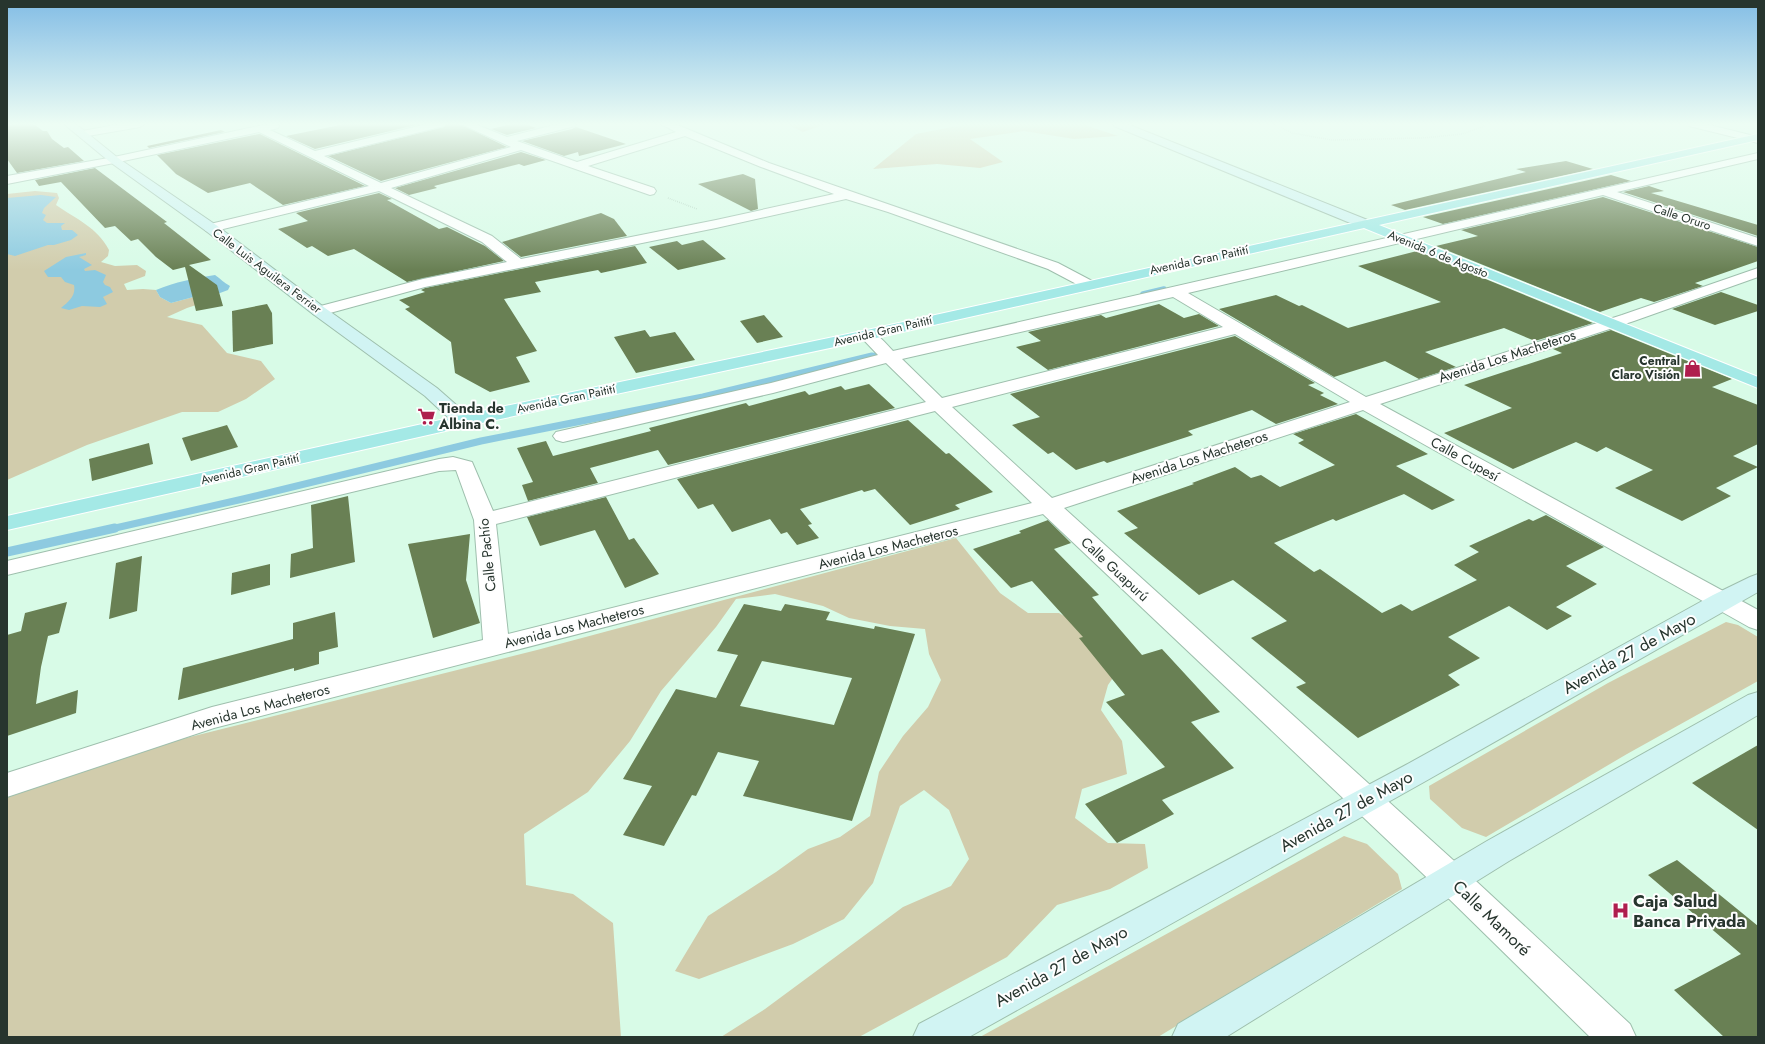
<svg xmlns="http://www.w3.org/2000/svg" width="1765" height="1044" font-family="Jost,sans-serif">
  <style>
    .green { fill: #d1ccac }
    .water { fill: #8dcae0 }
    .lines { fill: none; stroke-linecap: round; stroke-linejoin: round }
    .stream-far2 { stroke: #8dcae0; stroke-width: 5.5 }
    .stream-far1 { stroke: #8dcae0; stroke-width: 7 }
    .stream { stroke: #8dcae0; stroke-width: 9 }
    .building { fill: #698054; fill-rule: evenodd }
    .street-casing { stroke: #9ebfad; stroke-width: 2 }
    .secondary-casing { stroke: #9ebfad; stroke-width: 2 }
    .primary-casing { stroke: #fff; stroke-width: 2 }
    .path { stroke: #a2beae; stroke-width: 1.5; stroke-dasharray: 0.5 1.5; stroke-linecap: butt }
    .street { fill: #fff; fill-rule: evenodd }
    .secondary { fill: #d1f4f3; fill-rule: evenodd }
    .primary { fill: #a4e9e6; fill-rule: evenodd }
    .labels { text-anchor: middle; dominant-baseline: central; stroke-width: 4; stroke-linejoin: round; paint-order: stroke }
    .far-street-label { font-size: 12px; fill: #27352e; stroke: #fefefe }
    .far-poi-label { font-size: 12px; font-weight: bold; fill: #27352e; stroke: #fefefe; text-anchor: end }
    .street-label { font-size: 14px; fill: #27352e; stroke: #fefefe }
    .poi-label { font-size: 14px; font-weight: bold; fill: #27352e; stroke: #fefefe; text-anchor: start }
    .near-street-label { font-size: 17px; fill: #27352e; stroke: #fefefe }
    .near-poi-label { font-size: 17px; font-weight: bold; fill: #27352e; stroke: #fefefe; text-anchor: start }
  </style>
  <rect width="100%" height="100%" fill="#d8fbe7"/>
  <!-- green -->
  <g class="green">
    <polygon points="786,124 826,124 803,132"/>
    <polygon points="967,124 1082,124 1118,136 1074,139 1024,131 970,139 1003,162 980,168 937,164 873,169 916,134"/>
    <path d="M35,191l22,2 2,5 -3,7c20,14 41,22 53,45l-1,6 -7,6 14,4 22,-1 9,6 -1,5 -21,8 3,6 16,-1 13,1 4,7 11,6 30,-8 16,3 -30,10 -20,9 35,8 25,28 34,8 14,18 -29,20 -28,13h-36l-95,33 -80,35v-286z"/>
    <polygon points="956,538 1000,593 1028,613 1059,613 1095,634 1122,665 1108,685 1101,710 1122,741 1127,774 1082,789 1075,818 1108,843 1145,844 1148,868 1110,889 1057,905 1007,957 859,1037 721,1037 765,1009 903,907 951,886 969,859 949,810 924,790 900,806 873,883 844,919 793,944 699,979 675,971 708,916 776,872 808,849 840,837 870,816 879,772 903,736 928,707 941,680 929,654 925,629 890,626 849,618 823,606 775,594 736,599 716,627 661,691 630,741 588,792 524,834 526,885 573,894 613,923 621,1037 7,1037 7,791 166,743 537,650"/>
    <polygon points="1726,622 1738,625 1758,637 1758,681 1627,754 1486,837 1462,828 1430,799 1429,786 1608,683"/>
    <polygon points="1344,836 1367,844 1398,874 1402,889 1158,1037 980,1037"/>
  </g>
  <!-- water -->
  <g class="water">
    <polygon points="41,195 56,197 44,208 42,213 46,215 43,220 47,223 65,223 61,226 62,230 72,230 78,235 71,240 54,245 48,245 15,256 7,254 7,198"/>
    <path d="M86,253v2l-7,2 13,8 -8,4 1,2 10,-1 11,5 -3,7 2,3 5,2 3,5 -10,5 4,7 -7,3 -18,-1 -13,4 -8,-2c8,-7 15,-12 13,-23l-9,-3 -4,-5h-13l-4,-6 22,-14z"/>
    <path d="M215,275c6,4 9,8 15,11l-2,4 -16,6 -11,-1 -30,8 -11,-6 -4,-7c19,-8 39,-12 59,-15z"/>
  </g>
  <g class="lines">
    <!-- stream-far2 -->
    <g class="stream-far2">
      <polyline points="1143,294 1164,289"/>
      <polyline points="868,357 876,355"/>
    </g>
    <!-- stream-far1 -->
    <polyline class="stream-far1" points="111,529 243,499 481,441 703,397 872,356"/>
    <!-- stream -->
    <polyline class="stream" points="7,552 115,528"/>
  </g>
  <!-- building -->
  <g class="building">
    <polygon points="16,124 34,124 43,131 47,131 52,139 64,148 68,147 84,161 17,173 7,159 7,126"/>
    <polygon points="345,124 420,124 315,149 286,136"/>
    <polygon points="446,124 460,124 507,147 381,181 328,156 444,127"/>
    <polygon points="511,124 526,124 536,128 507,135 491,129"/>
    <polygon points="576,127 626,144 579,156 578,152 564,156 522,141 572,129"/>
    <polygon points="221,130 225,132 149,148 147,146"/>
    <polygon points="259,134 260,134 365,186 283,205 250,183 208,193 176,174 157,155"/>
    <polygon points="521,152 546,160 524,166 519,164 434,186 437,188 409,195 395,188"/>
    <polygon points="1566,161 1593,169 1405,210 1391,205 1526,172 1516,169"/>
    <polygon points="95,168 167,222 164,223 211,260 189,265 217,285 223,306 196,311 185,267 173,270 156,257 138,239 131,241 115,226 105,228 61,182 39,186 35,180"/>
    <polygon points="743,174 755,179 758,209 751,211 698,184"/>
    <polygon points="1611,175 1631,181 1443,224 1423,217"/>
    <polygon points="1649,186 1664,191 1651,193 1758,225 1758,236 1623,192"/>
    <polygon points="379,193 392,199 387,200 439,229 447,227 485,246 504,261 407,282 354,249 328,256 312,246 307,248 278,229 308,221 296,213"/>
    <polygon points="1603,197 1758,247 1758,261 1695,283 1703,286 1654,302 1641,298 1600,312 1436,246 1478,236 1461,230"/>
    <polygon points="601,213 614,219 627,236 521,257 502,242"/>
    <polygon points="703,240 726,259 678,270 649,247 677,241 682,245"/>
    <polygon points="635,246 647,263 601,273 598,270 535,282 541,292 504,299 537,351 516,357 530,382 490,392 455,373 451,342 405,309 410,307 399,300 425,292 421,290 425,288"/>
    <polygon points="1417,251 1593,323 1535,341 1504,328 1425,352 1456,367 1419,379 1385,361 1334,377 1219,309 1276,295 1299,306 1302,305 1348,328 1441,302 1358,266"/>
    <polygon points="1721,292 1758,305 1758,311 1715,325 1672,309"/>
    <polygon points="267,304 272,313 273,344 233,352 232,311"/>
    <polygon points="1159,304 1184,318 1199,314 1219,326 1048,370 1016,347 1041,341 1028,332 1101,315 1106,318"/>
    <polygon points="764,315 783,337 757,343 740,321"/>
    <polygon points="645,330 650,337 675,332 695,360 636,373 614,337"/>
    <polygon points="1611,330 1732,379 1712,387 1758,405 1758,444 1733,456 1758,467 1716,488 1731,496 1682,521 1615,488 1653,470 1606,447 1597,452 1576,442 1513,469 1444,433 1512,408 1464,385 1562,353 1553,349"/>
    <polygon points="1235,336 1315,383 1308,385 1324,393 1320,395 1338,404 1276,424 1252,410 1188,431 1193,435 1107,463 1104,461 1076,470 1053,452 1048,454 1012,425 1040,417 1010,394"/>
    <polygon points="869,384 895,408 668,465 658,450 590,468 598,483 528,501 522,485 533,482 517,448 546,441 553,456 651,431 649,428 746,403 749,406 805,391 809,395 841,386 845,390"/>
    <polygon points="1356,414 1428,454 1396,466 1455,500 1432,510 1404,494 1336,521 1333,519 1274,543 1314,572 1320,569 1382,613 1401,604 1412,611 1477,580 1454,565 1479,552 1469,546 1529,519 1533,521 1546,515 1604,547 1566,566 1597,584 1556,607 1572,616 1547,630 1509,606 1448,637 1480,658 1448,675 1460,685 1358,738 1296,687 1306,683 1251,638 1287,621 1233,580 1199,595 1124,533 1138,528 1117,511 1194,484 1192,483 1235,467 1251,478 1261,475 1280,487 1335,465 1298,443 1304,440 1293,434"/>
    <polygon points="908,420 946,454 949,453 993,492 955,505 960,509 910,525 875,489 864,492 862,490 800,509 812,524 808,525 819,538 797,545 787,532 781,534 770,519 732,532 713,504 698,509 677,479"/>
    <polygon points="227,425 238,447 191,461 182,438"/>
    <polygon points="149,443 153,464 92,481 89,459"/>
    <polygon points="348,496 355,562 290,578 291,554 313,548 311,505"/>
    <polygon points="606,497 629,540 634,538 659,574 625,588 595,530 540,546 527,517"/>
    <polygon points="1048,520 1071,543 1054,549 1099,595 1092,597 1142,655 1162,649 1220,712 1191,722 1234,768 1162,800 1174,814 1117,843 1085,804 1165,767 1106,702 1125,695 1079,638 1083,637 1032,581 1011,588 973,549 1021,533 1019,531"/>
    <polygon points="470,534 466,580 480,623 433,638 408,544"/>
    <polygon points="142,556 137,611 109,619 116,563"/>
    <polygon points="270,564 270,585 231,595 232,573"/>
    <polygon points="67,602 59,633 48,636 41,667 36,704 78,690 76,713 7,736 7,635 21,631 25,613"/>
    <path d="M744,604l37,7 4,-7 45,8 -4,8 48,9 1,-3 40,8 -63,187 -109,-25 16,-35 -41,-9 -22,44 -4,-1 -28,51 -41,-11 29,-49 -29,-7 53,-90 40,9 22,-43 -21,-4zM762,661l90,17 -18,47 -94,-19z"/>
    <polygon points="335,612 338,647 319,652 319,664 294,671 294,668 178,700 183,668 293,639 293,623"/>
    <polygon points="1758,745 1758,830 1692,783"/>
    <polygon points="1677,860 1758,926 1758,1037 1724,1037 1674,990 1741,954 1648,875"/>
  </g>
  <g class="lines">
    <defs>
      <g id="street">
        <polygon points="121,124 145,124 140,127 82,137 77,134 82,131"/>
        <path d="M268,124h10l1,2 -1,2 -8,2 45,21 112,-27h18l-1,2 -120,30 57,27 130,-36 -50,-23h14l32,13 51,-13h18l-1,2 -58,15 60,21 99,-30 -15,-8h14l94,39 289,100 36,19 2,3 -2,3 -5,1 -5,-1 -36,-19 -160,-57 -42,-13 -130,29 -291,59 -106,29 -6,-2 -2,-3 2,-3 110,-29 84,-17 -25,-20 -103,-51 -168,41 -5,-1 -2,-3 2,-3 163,-39 -110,-54 -145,31 -107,21v-8l107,-19zM685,136l76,31 73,27 -118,26 -195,39 -29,-23 -101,-48 130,-38 129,45 4,-1 2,-3 -2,-3 -66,-22z"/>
        <polygon points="1688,124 1706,124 1758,137 1758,143 1689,126"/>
        <path d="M1758,153v6l-141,33 141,46v8l-155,-51 -415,98 178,104 256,-82 136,-47v9l-124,44 -254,83 378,206v20l-9,-3 -386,-217 -299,98 399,361 167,155 6,13h-46l-151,-148 -396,-375 -829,214 -207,69v-24l205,-66 271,-67 -9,-120 -18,-50 -17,1 -432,104v-14l432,-102 14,-2 19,5 21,49 433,-109 -40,-39 -113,30 -210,49 -7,-2 -3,-4 3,-4 215,-49 107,-28 -19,-20 2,-3c14,-4 23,10 32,19zM1173,297l50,30 -281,71 -40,-39zM1235,334l115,68 -298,96 -100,-91zM935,411l97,92 -524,131 -12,-110z"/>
      </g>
      <g id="secondary">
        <polygon points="64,124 76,124 118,158 216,225 325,308 437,388 470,417 472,421 470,425 463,427 456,425 425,396 313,314 206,231 110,162"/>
        <polygon points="1113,124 1127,124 1370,221 1372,224 1370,227 1360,227 1114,126"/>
        <polygon points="1758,574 1758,592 1424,782 969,1037 913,1037 919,1024 1404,766 1713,595 1750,577"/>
        <polygon points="1758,692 1758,715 1509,861 1226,1037 1172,1037 1178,1024 1487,841 1748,695"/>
      </g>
      <polygon id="primary" points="1758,134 1758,140 1379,225 1758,377 1758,388 1364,228 867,340 463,427 7,530 7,516 463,415 867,330"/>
    </defs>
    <!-- street casing -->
    <use href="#street" class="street-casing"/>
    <!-- secondary casing -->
    <use href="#secondary" class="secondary-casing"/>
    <!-- primary casing -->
    <use href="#primary" class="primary-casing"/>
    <!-- path -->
    <g class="path">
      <polyline points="1274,124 1292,133 1332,140 1422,138 1462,134 1490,124"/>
      <polyline points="668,198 697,209"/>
    </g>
    <!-- street -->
    <use href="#street" class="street"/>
    <!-- secondary -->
    <use href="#secondary" class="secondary"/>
    <!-- primary -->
    <use href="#primary" class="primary"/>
  </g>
  <!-- sky -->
  <linearGradient id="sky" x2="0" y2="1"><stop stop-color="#83bde5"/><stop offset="0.46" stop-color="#edfdf4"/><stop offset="1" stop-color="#edfdf4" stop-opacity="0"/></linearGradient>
  <rect width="1765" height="270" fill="url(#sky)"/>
  <!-- icons -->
  <defs>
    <symbol id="shop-bare" viewBox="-9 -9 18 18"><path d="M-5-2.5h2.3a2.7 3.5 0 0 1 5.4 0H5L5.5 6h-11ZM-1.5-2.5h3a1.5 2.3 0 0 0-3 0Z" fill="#af1e4e" stroke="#fefefe" stroke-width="2.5" paint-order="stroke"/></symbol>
    <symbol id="supermarket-bare" viewBox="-9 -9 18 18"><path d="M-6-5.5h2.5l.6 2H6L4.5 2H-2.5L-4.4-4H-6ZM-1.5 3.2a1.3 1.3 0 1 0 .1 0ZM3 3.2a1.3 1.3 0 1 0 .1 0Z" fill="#af1e4e" stroke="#fefefe" stroke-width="2.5" paint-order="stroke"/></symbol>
    <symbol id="hospital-bare" viewBox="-9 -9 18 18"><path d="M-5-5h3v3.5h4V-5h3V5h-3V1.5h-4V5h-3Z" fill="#af1e4e" stroke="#fefefe" stroke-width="2.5" paint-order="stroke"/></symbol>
  </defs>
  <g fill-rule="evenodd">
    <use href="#shop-bare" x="1680" y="356" width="25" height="25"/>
    <use href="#supermarket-bare" x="414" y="404" width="25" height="25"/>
    <use href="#hospital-bare" x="1608" y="898" width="25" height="25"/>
  </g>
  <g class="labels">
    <!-- far-street labels -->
    <g class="far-street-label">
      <text transform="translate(1682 217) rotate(18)">Calle Oruro</text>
      <text transform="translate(1438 254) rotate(22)">Avenida 6 de Agosto</text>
      <text transform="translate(1199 260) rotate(-12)">Avenida Gran Paitití</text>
      <text transform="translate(267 271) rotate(37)">Calle Luis Aguilera Ferrier</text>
      <text transform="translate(883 331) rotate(-13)">Avenida Gran Paitití</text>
      <text transform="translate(566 399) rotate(-12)">Avenida Gran Paitití</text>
      <text transform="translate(250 469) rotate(-13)">Avenida Gran Paitití</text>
    </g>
    <!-- far-poi labels -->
    <g class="far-poi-label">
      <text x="1680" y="361">Central<tspan x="1680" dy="14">Claro Visión</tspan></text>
    </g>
    <!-- street labels -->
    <g class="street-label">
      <text transform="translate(1507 356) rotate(-18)">Avenida Los Macheteros</text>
      <text transform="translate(1199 457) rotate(-18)">Avenida Los Macheteros</text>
      <text transform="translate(1465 459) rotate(29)">Calle Cupesí</text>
      <text transform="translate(888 547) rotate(-14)">Avenida Los Macheteros</text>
      <text transform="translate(487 555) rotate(-96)">Calle Pachío</text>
      <text transform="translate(1115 569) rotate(43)">Calle Guapurú</text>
      <text transform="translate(574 626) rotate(-14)">Avenida Los Macheteros</text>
      <text transform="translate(260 707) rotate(-15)">Avenida Los Macheteros</text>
    </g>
    <!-- poi labels -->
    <g class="poi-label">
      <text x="439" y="408">Tienda de<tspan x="439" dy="16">Albina C.</tspan></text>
    </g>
    <!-- near-street labels -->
    <g class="near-street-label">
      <text transform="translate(1629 653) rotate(-29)">Avenida 27 de Mayo</text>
      <text transform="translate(1346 811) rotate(-29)">Avenida 27 de Mayo</text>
      <text transform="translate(1492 918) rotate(44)">Calle Mamoré</text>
      <text transform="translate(1061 966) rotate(-29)">Avenida 27 de Mayo</text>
    </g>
    <!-- near-poi labels -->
    <g class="near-poi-label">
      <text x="1633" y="901">Caja Salud<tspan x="1633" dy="20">Banca Privada</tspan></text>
    </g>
  </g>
  <!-- border -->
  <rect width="1765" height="1044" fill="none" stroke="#27352e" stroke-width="16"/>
</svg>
